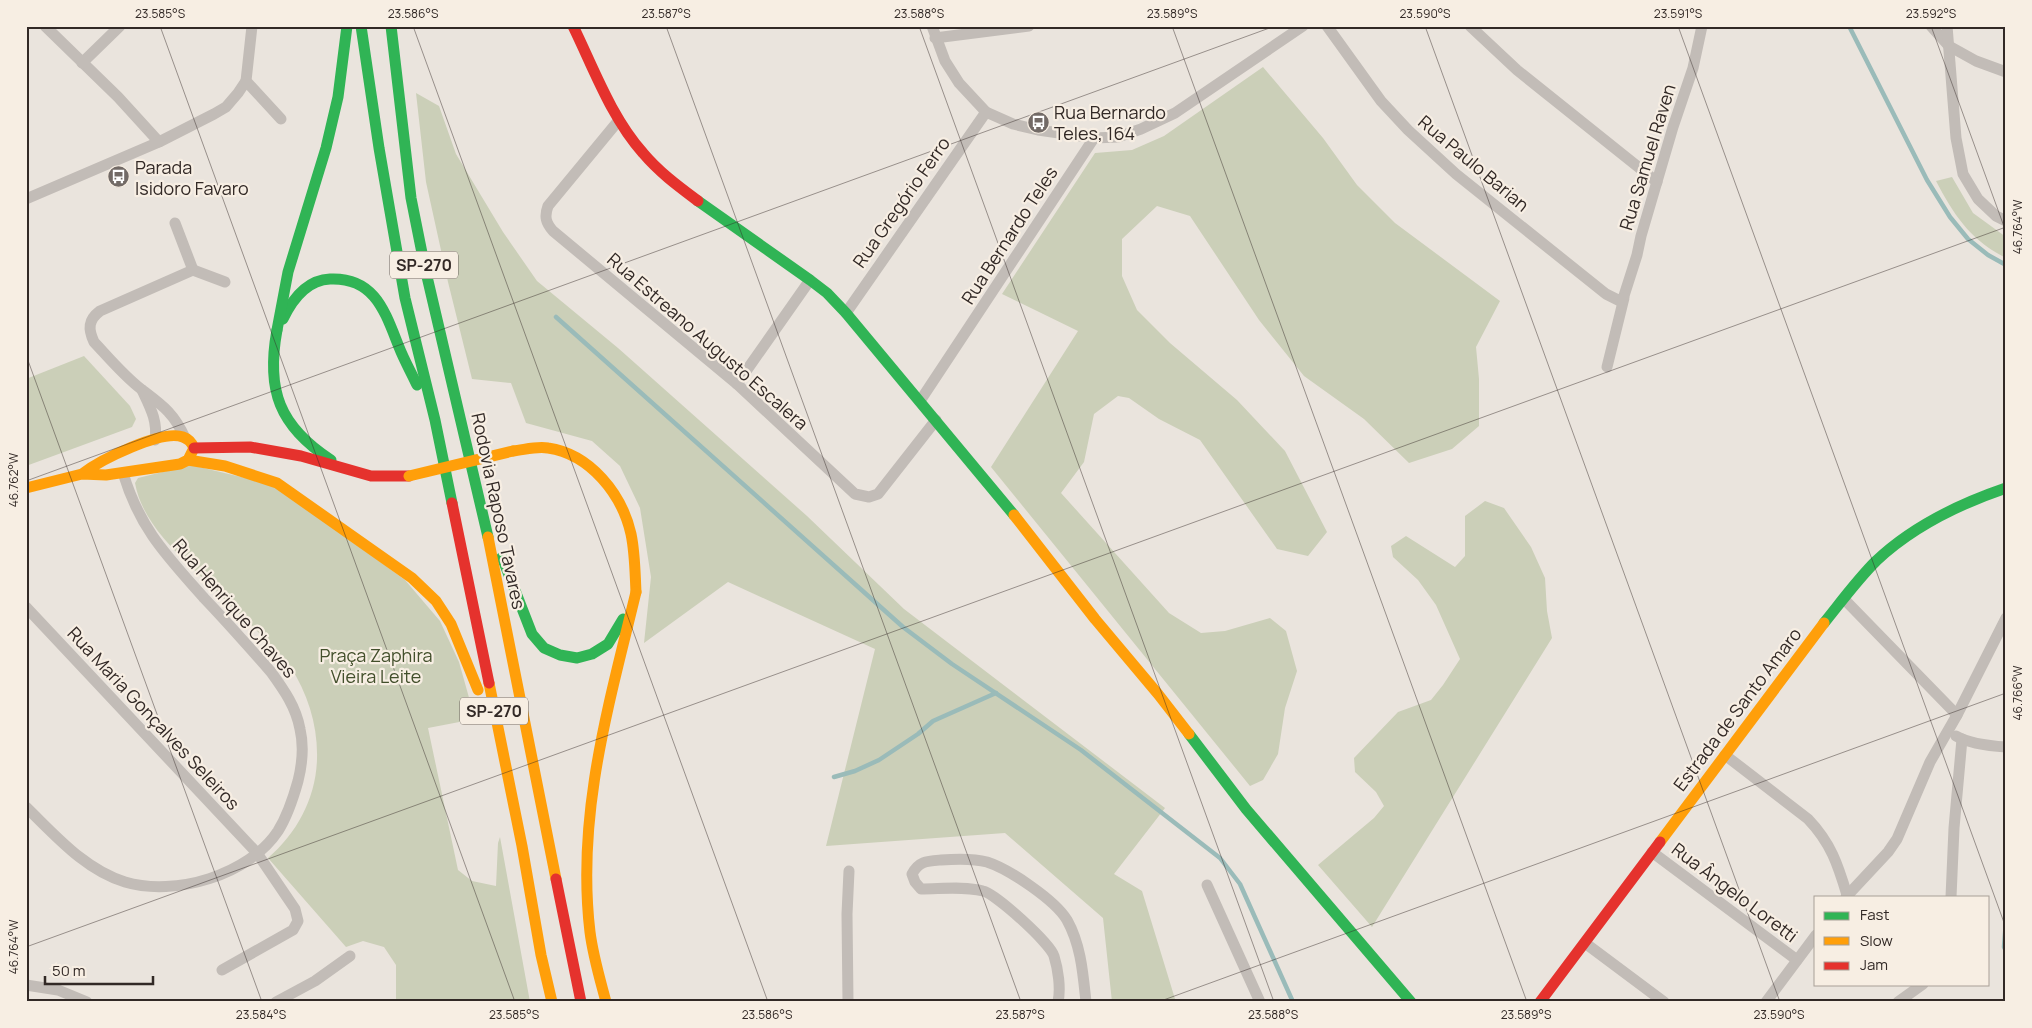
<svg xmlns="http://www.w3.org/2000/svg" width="2032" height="1028" font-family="Manrope,sans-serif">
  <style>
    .green { fill: #cbcfb8 }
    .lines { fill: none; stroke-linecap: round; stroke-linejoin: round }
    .stream { stroke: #9abbb9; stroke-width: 4.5 }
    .street { stroke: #c2bcb7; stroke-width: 11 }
    .fast { stroke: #30b455; stroke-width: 11 }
    .slow { stroke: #ff9f0a; stroke-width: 11 }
    .jam { stroke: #e5322d; stroke-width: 11 }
    .slow-bridge { stroke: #ff9f0a; stroke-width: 11 }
    .ticks { fill: none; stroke: #322926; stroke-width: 1; stroke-opacity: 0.45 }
    .labels { text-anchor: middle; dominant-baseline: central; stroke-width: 4.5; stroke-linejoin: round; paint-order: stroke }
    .shield { fill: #f7eee3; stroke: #6d645f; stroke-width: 1 }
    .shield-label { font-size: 16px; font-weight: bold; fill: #322926 }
    .poi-label { font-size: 18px; fill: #322926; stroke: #f7eee3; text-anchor: start }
    .street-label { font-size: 18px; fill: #322926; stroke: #f7eee3 }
    .park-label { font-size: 18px; fill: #424f2b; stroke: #f7eee3 }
    .neatline { fill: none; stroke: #322926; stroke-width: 2 }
    .ticks-label { font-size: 12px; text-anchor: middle; fill: #322926 }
  </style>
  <rect width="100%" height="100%" fill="#eae4dd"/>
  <!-- green -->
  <g class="green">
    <polygon points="1263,67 1323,138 1357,185 1395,223 1500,301 1476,347 1479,379 1479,426 1452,449 1409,463 1364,419 1304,376 1259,320 1190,216 1157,206 1122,239 1122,276 1137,310 1170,343 1237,400 1285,451 1327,532 1308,556 1277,549 1200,440 1159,419 1129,398 1118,396 1094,414 1084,462 1061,493 1169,613 1201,633 1225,631 1270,618 1286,631 1297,671 1285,708 1278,754 1263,780 1250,786 991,467 1078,331 1002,294 1095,153 1132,150 1164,136"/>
    <polygon points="416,93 439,106 456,154 503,232 537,281 618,348 807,516 904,609 1165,808 1114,874 1142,891 1175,999 1164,1002 1112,1002 1103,918 1005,833 826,846 875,649 728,582 644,643 651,577 640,508 620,466 592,441 526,423 511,383 472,379 448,282 426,182"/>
    <path d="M1952,177l21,36 33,24v21c-36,-18 -52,-43 -70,-77z"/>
    <polygon points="84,356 130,406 136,419 132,427 26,466 26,379"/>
    <path d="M191,465l84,20 130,95 35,41 19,41 16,57 -47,9 30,142 14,11 24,5 2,-43 2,-6 30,165h-134v-37l-12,-18 -21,-6 -17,6 -78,-89c29,-25 48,-60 49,-99 1,-33 -9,-65 -27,-93 -10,-14 -25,-27 -37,-39 -22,-21 -43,-42 -65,-63 -23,-23 -47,-48 -53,-81l3,-5z"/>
    <polygon points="1485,501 1504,508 1531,547 1545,578 1547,611 1552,638 1372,927 1318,865 1374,818 1384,806 1376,792 1355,772 1354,758 1398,712 1431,700 1443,685 1460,659 1436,605 1418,580 1393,557 1391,546 1406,536 1455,567 1465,556 1465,516"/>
  </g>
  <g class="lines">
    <!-- stream -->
    <g class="stream">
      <polyline points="1849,26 1927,180 1950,217 1968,239 1988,255 2006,265"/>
      <polyline points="556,317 903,627 952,664 1081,750 1220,858 1240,884 1293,1002"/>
      <polyline points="834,777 855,771 879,760 918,734 933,721 996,693"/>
      <polyline points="2006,921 2004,947 2006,951"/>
    </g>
    <!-- street -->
    <g class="street">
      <polyline points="45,26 118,97 159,142"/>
      <polyline points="252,26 246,81 281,119"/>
      <polyline points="932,26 945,61 959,83 986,112 1013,124 1038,130 1094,138 1118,137 1141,129 1175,113 1303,26"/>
      <polyline points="1327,26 1381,101 1408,130 1456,174 1606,294 1622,302 1637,255 1641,236 1673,127 1693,68 1702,26"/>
      <polyline points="1470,26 1517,70 1657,182"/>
      <polyline points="1931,26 1949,46 1976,61 2006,72"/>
      <polyline points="1947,26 1956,138 1963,174 1978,199 1996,216 2006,221"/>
      <polyline points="935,38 1029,26"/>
      <polyline points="82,63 120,26"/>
      <path d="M619,120l-71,86c-4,11 -2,17 5,25l184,153 118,110 14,3 9,-3 58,-74"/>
      <polyline points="26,199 159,142 214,114 226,107 238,93 246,81"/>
      <polyline points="175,223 193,270"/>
      <polyline points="846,313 986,112"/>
      <polyline points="1607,367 1624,298"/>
      <polyline points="737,384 810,280"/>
      <path d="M142,390c8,17 16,31 13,50"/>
      <polyline points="920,401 1094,138"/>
      <path d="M185,438c-11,-25 -23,-33 -44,-49 -17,-13 -32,-31 -47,-47 -6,-13 -6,-22 6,-31l93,-41 32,12"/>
      <polyline points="1844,599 1957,715"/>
      <polyline points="26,607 257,853 295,909 298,921 293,930 222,970"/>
      <path d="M1956,736c14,8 34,10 50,11"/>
      <path d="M1725,755l83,64c23,24 30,46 39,76"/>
      <path d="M26,807c29,28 59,63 99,75 50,15 124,-7 153,-51 10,-16 15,-32 20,-50 4,-16 6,-35 2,-52 -4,-22 -16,-39 -29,-57 -22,-25 -44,-50 -67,-74 -38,-43 -64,-69 -81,-125"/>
      <polyline points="1652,852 1797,960"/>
      <polyline points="1207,885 1260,1002"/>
      <polyline points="1846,897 1888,852 1897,839 1930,762 1957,715 2006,618"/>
      <polyline points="1951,897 1954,828 1962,739"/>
      <polyline points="1585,943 1664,1002"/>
      <polyline points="26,985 58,990 87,1002"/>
      <polyline points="276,1002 315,981 350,956"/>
      <polyline points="848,1002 847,914 849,871"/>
      <path d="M1058,1002c3,-14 0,-33 -4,-46 -4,-13 -58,-62 -71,-65 -19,-5 -42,-2 -62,-2l-6,-7 -3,-8c7,-13 15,-13 29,-14 14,-1 31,-2 46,2 22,7 68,38 80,58 14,25 16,54 19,82"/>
      <polyline points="1766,1002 1816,935"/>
      <polyline points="1898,1002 1923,984"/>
    </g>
    <!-- fast -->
    <g class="fast">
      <polyline points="361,26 379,148 405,298 435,420 452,503"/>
      <polyline points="391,26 411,198 425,268 488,537"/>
      <polyline points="698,201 810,280 827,293 846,313 1014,515"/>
      <path d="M283,319c9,-19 24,-39 47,-40 45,-2 55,33 69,68 5,13 12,25 18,38"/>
      <path d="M277,330c-11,60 2,96 54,130"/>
      <polyline points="277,330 288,272 326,148 338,97 347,26"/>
      <polyline points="502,557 532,634 544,648 560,655 577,658 592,654 608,644 623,619"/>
      <path d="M1824,623c17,-21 33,-43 52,-62 37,-35 83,-57 130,-73"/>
      <polyline points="1189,734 1246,809 1411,1002"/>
    </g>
    <!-- slow -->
    <g class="slow">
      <path d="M513,451c11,-1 23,-5 35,-3 42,6 74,46 83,86 4,19 4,39 5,58"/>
      <polyline points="188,460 225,466 277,483 412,578 436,601 451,624 478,690"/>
      <path d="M26,488l56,-14 24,1 74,-11 8,-4 6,-12c-2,-5 -5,-9 -11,-11 -21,-8 -83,23 -101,37"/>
      <polyline points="1014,515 1095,619 1158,694 1189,734"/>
      <polyline points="488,537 556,879"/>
      <polyline points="489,683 522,846 541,955 552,1002"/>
      <polyline points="1660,842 1824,623"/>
      <path d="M606,1002c-6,-23 -13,-46 -16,-70 -14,-117 19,-228 46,-340"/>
    </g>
    <!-- jam -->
    <g class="jam">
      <path d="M573,26c21,43 38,91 70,127 16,19 35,33 55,48"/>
      <polyline points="194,448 250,447 301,456 371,476 409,476"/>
      <polyline points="452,503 489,683"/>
      <polyline points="556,879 581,1002"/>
      <polyline points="1540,1002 1660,842"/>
    </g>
    <!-- slow-bridge -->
    <polyline class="slow-bridge" points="409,476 513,451"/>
  </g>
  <!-- ticks -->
  <path class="ticks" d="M160,26l355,976M413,26l355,976M666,26l355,976M919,26l355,976M1172,26l355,976M1425,26l355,976M1678,26l328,902M1931,26l75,206M26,355l236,647M26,481l1249,-455M26,947l1980,-720M1158,1002l848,-309"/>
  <!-- icons -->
  <defs>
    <symbol id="bus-disc" viewBox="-11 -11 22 22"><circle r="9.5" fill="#726a66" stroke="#f7eee3"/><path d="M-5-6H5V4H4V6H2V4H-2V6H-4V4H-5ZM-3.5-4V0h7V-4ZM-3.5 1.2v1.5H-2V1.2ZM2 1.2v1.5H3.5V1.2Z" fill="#fff"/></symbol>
  </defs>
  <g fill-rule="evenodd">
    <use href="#bus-disc" x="1026" y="110" width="25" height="25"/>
    <use href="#bus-disc" x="106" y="164" width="25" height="25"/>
  </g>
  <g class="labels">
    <!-- shield labels -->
    <g class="shield">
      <rect x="390" y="251.5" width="68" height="27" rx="4"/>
      <rect x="460" y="697.5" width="68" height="27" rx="4"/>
    </g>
    <g class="shield-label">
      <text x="424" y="265">SP-270</text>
      <text x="494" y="711">SP-270</text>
    </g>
    <!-- poi labels -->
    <g class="poi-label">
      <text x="1054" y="112">Rua Bernardo<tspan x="1054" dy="21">Teles, 164</tspan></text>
      <text x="135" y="167">Parada<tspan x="135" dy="21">Isidoro Favaro</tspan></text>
    </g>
    <!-- street labels -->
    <g class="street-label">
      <text transform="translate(1647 157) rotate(-73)">Rua Samuel Raven</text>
      <text transform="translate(1474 163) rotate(40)">Rua Paulo Barian</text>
      <text transform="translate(901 202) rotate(-55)">Rua Gregório Ferro</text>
      <text transform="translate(1009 235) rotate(-57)">Rua Bernardo Teles</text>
      <text transform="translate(708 341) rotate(41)">Rua Estreano Augusto Escalera</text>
      <text transform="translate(499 511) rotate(78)">Rodovia Raposo Tavares</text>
      <text transform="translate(235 608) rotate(49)">Rua Henrique Chaves</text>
      <text transform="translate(1737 709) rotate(-53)">Estrada de Santo Amaro</text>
      <text transform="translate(154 718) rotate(47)">Rua Maria Gonçalves Seleiros</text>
      <text transform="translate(1735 892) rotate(37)">Rua Ângelo Loretti</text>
    </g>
    <!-- park labels -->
    <g class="park-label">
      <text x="376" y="655">Praça Zaphira<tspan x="376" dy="21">Vieira Leite</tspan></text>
    </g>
  </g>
  <!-- border -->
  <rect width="2032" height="1028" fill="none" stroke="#f7eee3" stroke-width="55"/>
  <!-- legend -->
  <rect x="1814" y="896" width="175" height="90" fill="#f7eee3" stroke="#a89f97"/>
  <rect x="1824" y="912" width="25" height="8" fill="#30b455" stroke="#a89f97"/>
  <text x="1860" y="920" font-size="15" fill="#322926">Fast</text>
  <rect x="1824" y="937" width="25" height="8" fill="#ff9f0a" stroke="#a89f97"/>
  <text x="1860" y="946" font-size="15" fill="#322926">Slow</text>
  <rect x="1824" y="962" width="25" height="8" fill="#e5322d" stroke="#a89f97"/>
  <text x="1860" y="970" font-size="15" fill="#322926">Jam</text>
  <!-- scale -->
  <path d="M45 976v8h108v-8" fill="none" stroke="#322926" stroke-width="2.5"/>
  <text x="52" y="976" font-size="15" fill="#322926" stroke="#f7eee3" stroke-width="4" paint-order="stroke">50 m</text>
  <rect x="28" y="28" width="1976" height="972" class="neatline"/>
  <g class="ticks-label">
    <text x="160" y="18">23.585°S</text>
    <text x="413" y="18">23.586°S</text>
    <text x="666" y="18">23.587°S</text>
    <text x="919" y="18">23.588°S</text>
    <text x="1172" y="18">23.589°S</text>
    <text x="1425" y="18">23.590°S</text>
    <text x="1678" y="18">23.591°S</text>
    <text x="1931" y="18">23.592°S</text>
    <text transform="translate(2018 227) rotate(-90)" y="4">46.764°W</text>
    <text transform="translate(14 480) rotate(-90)" y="4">46.762°W</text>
    <text transform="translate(2018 693) rotate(-90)" y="4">46.766°W</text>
    <text transform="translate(14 947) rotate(-90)" y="4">46.764°W</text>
    <text x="261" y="1019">23.584°S</text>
    <text x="514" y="1019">23.585°S</text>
    <text x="767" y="1019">23.586°S</text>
    <text x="1020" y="1019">23.587°S</text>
    <text x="1273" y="1019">23.588°S</text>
    <text x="1526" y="1019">23.589°S</text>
    <text x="1779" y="1019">23.590°S</text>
  </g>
</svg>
